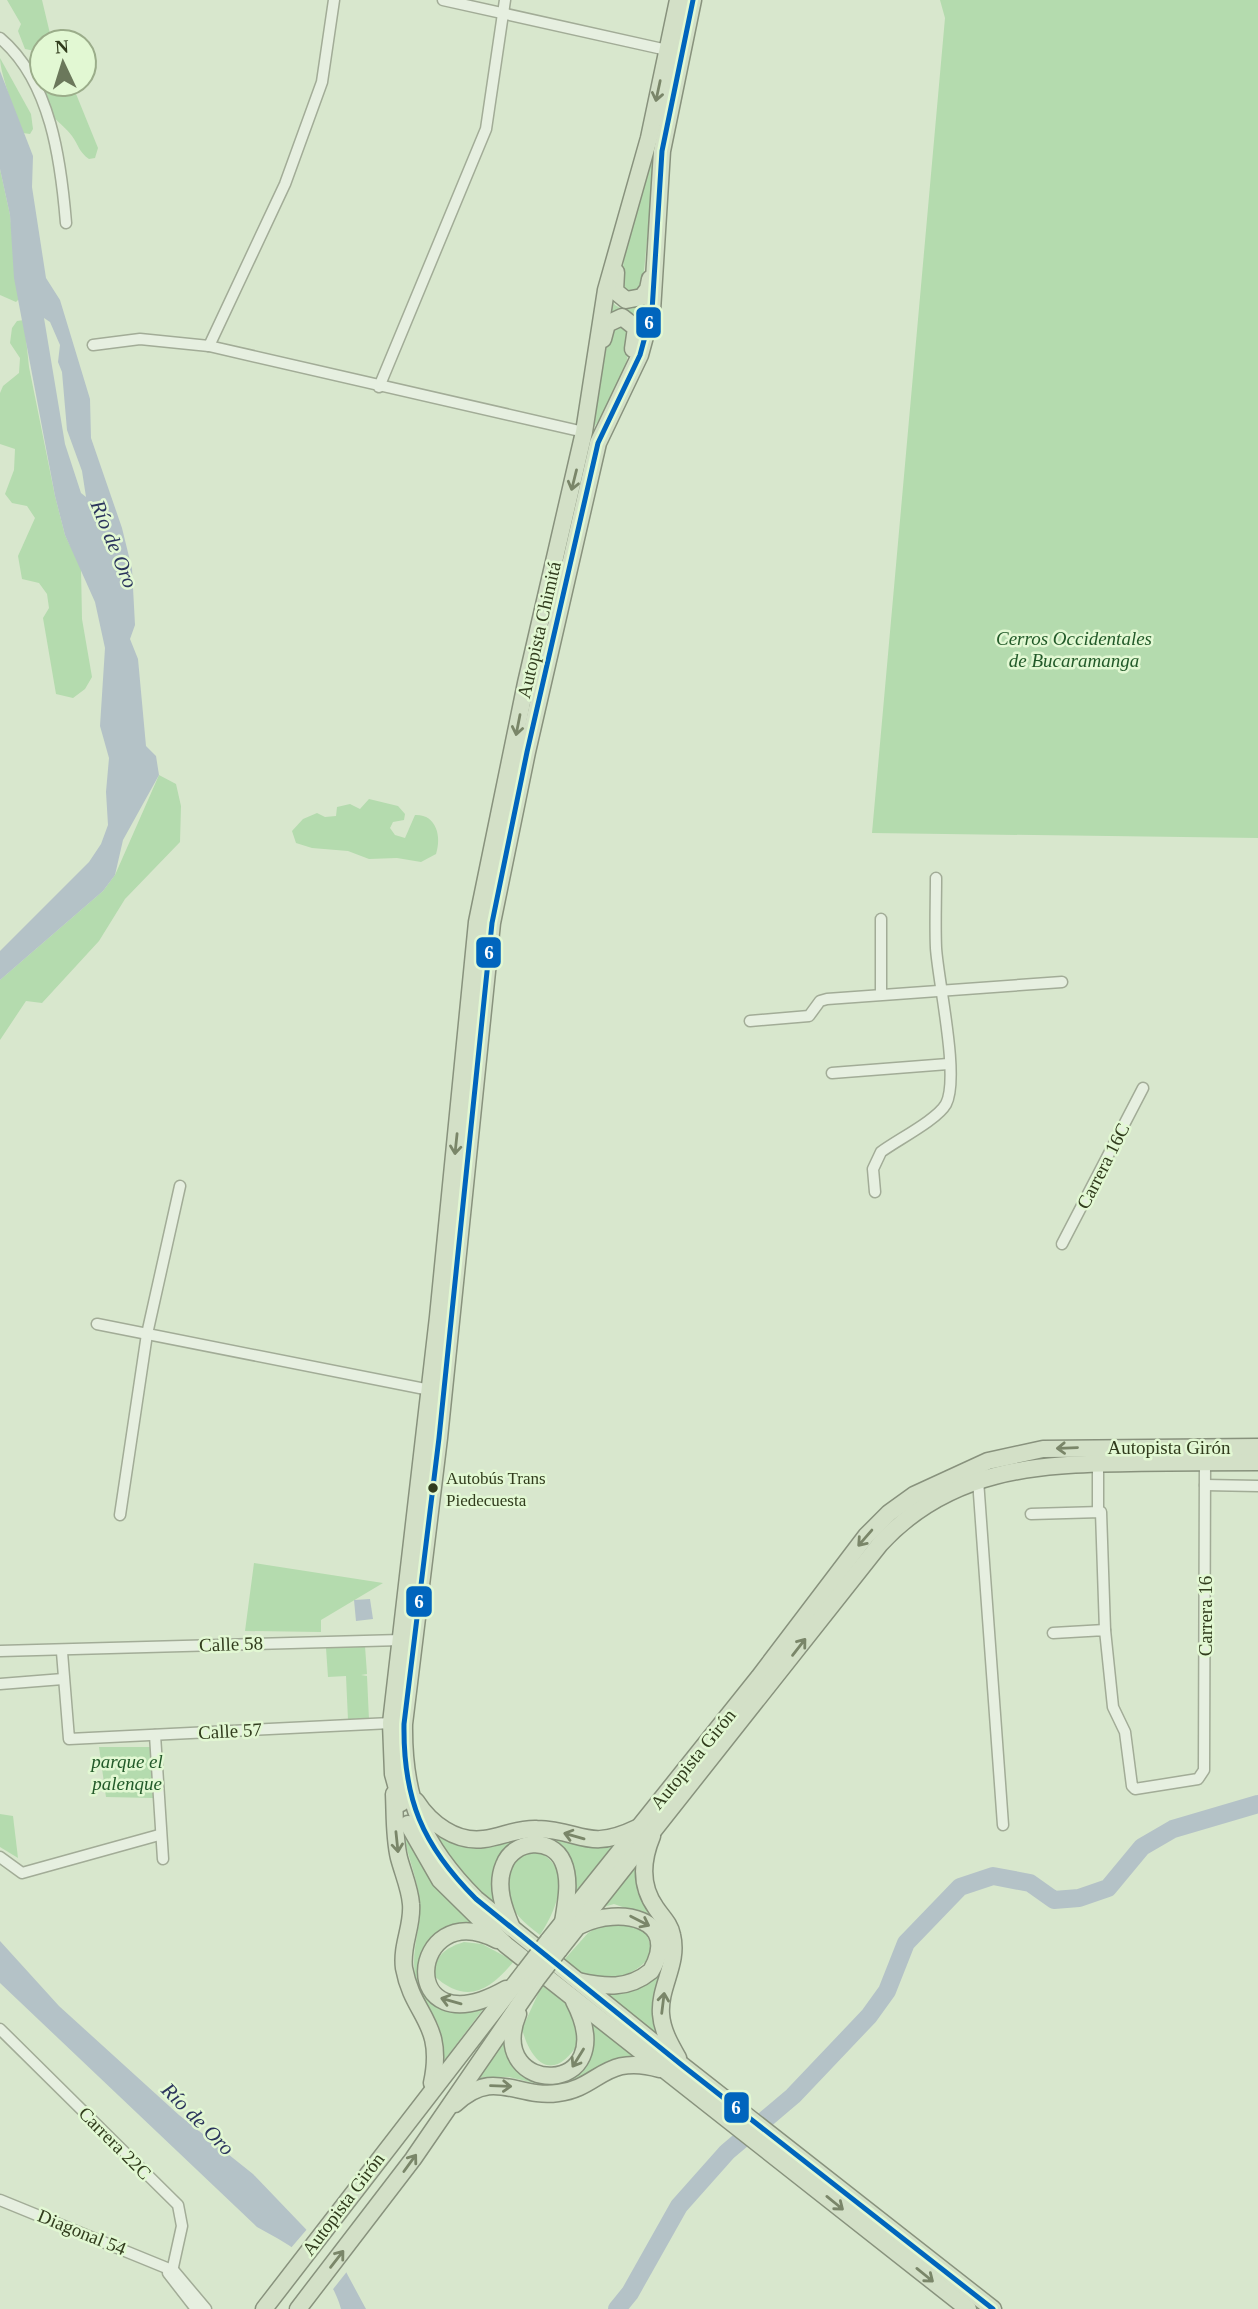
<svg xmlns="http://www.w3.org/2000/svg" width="1258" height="2309" font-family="'Times New Roman',serif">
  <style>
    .green { fill: #b4dbae }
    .water { fill: #b4c2c7; fill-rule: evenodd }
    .pier { fill: #d8e7cd }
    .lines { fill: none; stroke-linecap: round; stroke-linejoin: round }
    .river { stroke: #b4c2c7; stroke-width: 18 }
    .minor-casing { stroke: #a2ac97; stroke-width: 13 }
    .trunk-casing { stroke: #88927d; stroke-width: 19 }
    .minor { stroke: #e6efe0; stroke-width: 10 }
    .trunk { stroke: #d3e0c7; stroke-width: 16 }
    .trunk-bridge-casing { stroke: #88927d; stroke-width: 19; stroke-linecap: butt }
    .trunk-bridge { stroke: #d3e0c7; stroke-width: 16 }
    .bus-1-casing { stroke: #e2f8d3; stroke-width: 10 }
    .bus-1 { stroke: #0065bd; stroke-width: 5 }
    .oneway { stroke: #7a8669 }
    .bus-dot { fill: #313c1d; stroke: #e2f8d3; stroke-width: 2.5 }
    .labels { text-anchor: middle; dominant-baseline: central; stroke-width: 5; stroke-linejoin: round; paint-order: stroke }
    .bus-label { font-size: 17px; fill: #313c1d; stroke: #e2f8d3; text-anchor: start }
    .street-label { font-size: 19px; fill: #313c1d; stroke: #e2f8d3 }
    .park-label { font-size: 19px; font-style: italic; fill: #225a29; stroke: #e2f8d3 }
    .water-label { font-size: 21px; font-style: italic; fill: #2b355d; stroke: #e2f8d3 }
    .line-badge { stroke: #e2f8d3; stroke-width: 2.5 }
    .badge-label { font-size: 19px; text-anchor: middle; font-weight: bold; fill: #fff }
  </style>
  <rect width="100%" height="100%" fill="#d8e7cd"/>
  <!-- green -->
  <g class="green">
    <polygon points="7,0 42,0 52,42 42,42 42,63 35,51 25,49 18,31 21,24"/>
    <polygon points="940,0 1258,0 1258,838 872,833 945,18"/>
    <path d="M0,58l31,56 2,15 -3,5 -7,-1c-7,-17 -23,-59 -23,-75z"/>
    <path d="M51,84h21l26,64 -3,10 -6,1c-10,-7 -10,-13 -17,-23 -11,-15 -27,-20 -29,-42l7,-4z"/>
    <polygon points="656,144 643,282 641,289 627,294 620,284 628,237"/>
    <polygon points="0,169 10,215 19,299 16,302 0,295"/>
    <path d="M609,295l6,10c14,9 24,2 35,-8l-9,39 -31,-21z"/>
    <polygon points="24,320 29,367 55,496 65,535 81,568 82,619 92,677 85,689 73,698 56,694 43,618 49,608 47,594 39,583 22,579 18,556 35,518 27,506 12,503 5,494 14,470 15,449 0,444 0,393 3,386 19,373 20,358 10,343 12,328 17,321"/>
    <path d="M617,324l11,3c6,38 -15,73 -36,103l17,-98z"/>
    <polygon points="159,775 176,784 181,806 180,842 125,899 99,941 42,1003 26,1001 0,1040 0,980 103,891 115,875"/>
    <path d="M369,799l29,7 7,8 -1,6 -11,2 -3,6 5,7 10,3 10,-23c21,-1 27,21 21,39l-15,8 -24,-4 -28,1 -21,-8 -36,-3 -16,-5 -4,-12 11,-12 14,-6 8,4 11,-1 1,-9 13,-3 10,5z"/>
    <polygon points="254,1563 383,1583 321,1620 321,1632 245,1631"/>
    <polygon points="365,1646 367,1674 361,1675 367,1676 369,1720 348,1720 346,1676 328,1677 326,1648"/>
    <polygon points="99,1747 152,1747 153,1798 106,1797"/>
    <polygon points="0,1814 13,1816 18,1858 0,1847"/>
    <path d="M430,1825l4,6 125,4 18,10h39l-43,52 3,-19 -8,-22 -56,-12c-25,18 -19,41 -13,68l-41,-43z"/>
    <path d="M404,1836c22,36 42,65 74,93 -38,-1 -65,9 -55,53l45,28 16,-2 -44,58c10,-52 -19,-52 -25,-91 -4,-26 6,-48 5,-70 -1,-22 -12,-47 -16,-69z"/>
    <path d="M537,1851c37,17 20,58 3,84 -29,-22 -42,-38 -27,-76z"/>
    <polygon points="642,1852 636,1871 637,1891 668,1941 665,2045 597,1990 658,1969 645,1915 614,1904 600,1908"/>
    <path d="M608,1921c29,2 39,2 44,33 -22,31 -62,30 -89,7l25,-28z"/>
    <path d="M464,1942l18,2 32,17c-25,31 -48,44 -81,14 3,-20 12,-27 31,-33z"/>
    <path d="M542,1985l28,22 10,33c-23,41 -47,29 -58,-11z"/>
    <polygon points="589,2019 643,2060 619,2059 555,2088 509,2077 483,2077 471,2084 509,2026 507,2046 545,2081 590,2053 593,2039"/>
  </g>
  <!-- water -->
  <g class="water">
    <path d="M0,71l33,85 -1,31 14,91 14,22 30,99 1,39 31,90 10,41 3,56 -5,14 8,20 8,87 10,10 3,19 -36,65 -8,35 -12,16 -103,89v-29l89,-89 12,-18 7,-19 -2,-33 3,-34 -9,-32 5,-78 -10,-46 -30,-67 -10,-39 -41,-218 -4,-63 -10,-46zM44,318l6,4 10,23 -2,17 4,10 5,58 15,41 4,26 -5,-4 -16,-49z"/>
    <polygon points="370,1599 373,1619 356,1621 354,1600"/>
    <path d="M0,1941l59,65 120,109 74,59 92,96 21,39h-25c-11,-42 -49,-63 -84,-82l-257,-244z"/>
  </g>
  <!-- pier -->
  <polygon class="pier" points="308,2228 349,2269 330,2293 325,2283 290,2249"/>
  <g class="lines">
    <!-- river -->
    <polyline class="river" points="617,2309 630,2293 679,2206 727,2152 793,2096 869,2016 887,1991 906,1943 960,1887 993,1876 1030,1883 1054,1900 1079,1898 1108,1888 1142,1847 1173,1829 1258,1804"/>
    <defs>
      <g id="minor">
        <polyline points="443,0 667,50"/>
        <path d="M0,38c51,43 61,124 66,185"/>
        <polyline points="93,345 140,339 209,346 584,432"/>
        <polyline points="209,346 285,184 322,82 334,0"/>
        <polyline points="379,387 486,129 505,0"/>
        <polyline points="881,994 881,919"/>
        <polyline points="750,1021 809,1016 820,1001 827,999 1062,982"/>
        <polyline points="832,1073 948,1064"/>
        <path d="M875,1192l-2,-23 8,-17c16,-12 56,-32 65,-48 14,-27 -8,-123 -10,-156 -1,-23 0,-46 0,-70"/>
        <polyline points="1062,1244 1143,1088"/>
        <polyline points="97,1324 430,1390"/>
        <polyline points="1098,1463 1098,1510"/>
        <polyline points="978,1480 1003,1825"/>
        <polyline points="1205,1485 1258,1486"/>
        <polyline points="1031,1514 1101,1512 1105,1630"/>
        <polyline points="120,1515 147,1334 180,1186"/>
        <polyline points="1053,1633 1105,1630 1113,1707 1125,1732 1132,1786 1135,1789 1198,1779 1204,1770 1205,1461"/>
        <polyline points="0,1651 401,1640"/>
        <polyline points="62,1652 69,1739 391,1723"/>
        <polyline points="0,1684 63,1679"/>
        <polyline points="155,1735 163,1859"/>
        <polyline points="0,1857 22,1873 159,1835"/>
        <polyline points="0,2029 178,2205 182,2226 171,2276"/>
        <polyline points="0,2200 174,2271 206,2309"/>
        <polyline points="168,2273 196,2309"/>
      </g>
      <g id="trunk">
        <path d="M693,0l-31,151 -10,160 -12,44 -42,88 -71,309 -35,171 -53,515 -35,286c-1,75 18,121 72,175l207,167 310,243"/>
        <polyline points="616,272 615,291 626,300 642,297 648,289 650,279"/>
        <polyline points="603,339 607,324 622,317 636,328 633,349"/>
        <path d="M394,1794c1,21 0,43 5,64 4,15 11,31 12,46 2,22 -10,41 -7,64 9,49 41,54 28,115"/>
        <path d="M416,1801c14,22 40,42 68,38 18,-2 33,-11 53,-10 45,1 50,23 100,-1"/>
        <polyline points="401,1803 393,1774 391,1723 438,1317 477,922 526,683 584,432 606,290 649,138 678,0"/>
        <polyline points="408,1824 440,1880 506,1945 968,2309"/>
        <path d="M652,1836c-10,24 -12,50 4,72 6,9 14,16 16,27 7,29 -13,51 -11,79 1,16 9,30 17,44"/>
        <path d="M512,1928c-8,-19 -17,-42 -8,-63 9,-25 48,-29 59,-3 8,18 3,41 0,60"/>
        <path d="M497,1940c-89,-46 -103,112 9,49"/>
        <polyline points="548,1941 759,1677 866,1536 889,1513 914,1495 988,1461 1043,1449 1258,1447"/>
        <path d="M559,1950l321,-406c69,-75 156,-80 250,-81 43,-1 85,-1 128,-1"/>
        <path d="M578,1981c27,6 50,9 73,-10 31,-53 -32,-65 -70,-46"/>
        <path d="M518,2014c-34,84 107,85 56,-13"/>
        <path d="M455,2104c39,-37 62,-5 103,-11 42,-5 46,-40 102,-24"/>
        <polyline points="264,2309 525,1971"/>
        <polyline points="298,2309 413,2159 536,1980"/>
      </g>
    </defs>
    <!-- minor casing -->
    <use href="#minor" class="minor-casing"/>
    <!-- trunk casing -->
    <use href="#trunk" class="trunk-casing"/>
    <!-- minor -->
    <use href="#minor" class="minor"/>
    <!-- trunk -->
    <use href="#trunk" class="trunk"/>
    <defs>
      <g id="trunk-bridge">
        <polyline points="525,1971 548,1941"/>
        <polyline points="536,1980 559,1950"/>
      </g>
    </defs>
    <!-- trunk-bridge casing -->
    <use href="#trunk-bridge" class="trunk-bridge-casing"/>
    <!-- trunk-bridge -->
    <use href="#trunk-bridge" class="trunk-bridge"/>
    <defs>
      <path id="bus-1" d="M693,0l-31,151 -10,160 -12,44 -42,88 -71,309 -35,171 -53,515 -35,286c-1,75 18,121 72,175l207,167 310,243"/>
    </defs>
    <!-- bus-1 casing -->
    <use href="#bus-1" class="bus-1-casing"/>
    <!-- bus-1 -->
    <use href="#bus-1" class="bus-1"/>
  </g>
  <!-- one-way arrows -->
  <defs><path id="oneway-shaft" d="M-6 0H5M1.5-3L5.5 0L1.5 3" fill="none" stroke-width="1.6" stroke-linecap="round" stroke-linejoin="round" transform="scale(1.75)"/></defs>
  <g class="oneway">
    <use href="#oneway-shaft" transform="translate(658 91) rotate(102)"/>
    <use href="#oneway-shaft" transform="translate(574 480) rotate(104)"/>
    <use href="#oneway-shaft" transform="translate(518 725) rotate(101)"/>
    <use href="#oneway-shaft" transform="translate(456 1144) rotate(96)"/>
    <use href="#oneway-shaft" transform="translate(1067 1448) rotate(178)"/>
    <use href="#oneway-shaft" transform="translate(865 1538) rotate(131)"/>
    <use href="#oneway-shaft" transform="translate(799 1647) rotate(-52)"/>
    <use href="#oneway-shaft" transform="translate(574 1836) rotate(-164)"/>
    <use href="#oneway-shaft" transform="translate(397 1842) rotate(84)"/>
    <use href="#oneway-shaft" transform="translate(640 1921) rotate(27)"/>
    <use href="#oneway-shaft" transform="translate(451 2001) rotate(-164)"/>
    <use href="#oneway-shaft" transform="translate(663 2003) rotate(-83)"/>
    <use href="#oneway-shaft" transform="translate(578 2058) rotate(122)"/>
    <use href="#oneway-shaft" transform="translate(501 2086) rotate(2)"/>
    <use href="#oneway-shaft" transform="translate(410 2163) rotate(-54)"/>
    <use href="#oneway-shaft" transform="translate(835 2203) rotate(39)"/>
    <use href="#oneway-shaft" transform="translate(337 2259) rotate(-52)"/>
    <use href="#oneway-shaft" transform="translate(925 2275) rotate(39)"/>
  </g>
  <!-- markers -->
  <circle class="bus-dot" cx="433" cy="1488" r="6"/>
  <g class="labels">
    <!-- bus labels -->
    <g class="bus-label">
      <text x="446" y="1478">Autobús Trans<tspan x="446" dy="22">Piedecuesta</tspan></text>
    </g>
    <!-- street labels -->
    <g class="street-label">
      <text transform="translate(539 630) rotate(-77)">Autopista Chimitá</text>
      <text transform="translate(1103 1166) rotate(-63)">Carrera 16C</text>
      <text x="1169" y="1447">Autopista Girón</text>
      <text transform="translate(1205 1616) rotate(-90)">Carrera 16</text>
      <text transform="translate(231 1644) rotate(-2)">Calle 58</text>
      <text transform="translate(230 1731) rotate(-3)">Calle 57</text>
      <text transform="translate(693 1759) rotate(-51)">Autopista Girón</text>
      <text transform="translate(115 2143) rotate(45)">Carrera 22C</text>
      <text transform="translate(343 2204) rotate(-53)">Autopista Girón</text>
      <text transform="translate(82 2232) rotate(22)">Diagonal 54</text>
    </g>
    <!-- park labels -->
    <g class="park-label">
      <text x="1074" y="638">Cerros Occidentales<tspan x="1074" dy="22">de Bucaramanga</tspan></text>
      <text x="127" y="1761">parque el<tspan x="127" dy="22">palenque</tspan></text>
    </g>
    <!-- water labels -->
    <g class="water-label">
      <text transform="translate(114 544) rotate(68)">Río de Oro</text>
      <text transform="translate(198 2119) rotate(45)">Río de Oro</text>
    </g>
  </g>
  <g class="line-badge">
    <rect x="635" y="306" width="27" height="33" rx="7" fill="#0065bd"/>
    <rect x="475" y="936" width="27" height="33" rx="7" fill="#0065bd"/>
    <rect x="405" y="1585" width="28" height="33" rx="7" fill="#0065bd"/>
    <rect x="723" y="2091" width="27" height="33" rx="7" fill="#0065bd"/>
  </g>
  <g class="badge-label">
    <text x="649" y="329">6</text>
    <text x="489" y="959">6</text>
    <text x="419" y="1608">6</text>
    <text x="736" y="2114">6</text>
  </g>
  <!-- north arrow -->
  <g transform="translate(63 63) rotate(356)"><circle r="33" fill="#e2f8d3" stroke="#9bad8a" stroke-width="2"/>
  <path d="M0-5L12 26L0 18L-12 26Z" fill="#6b785b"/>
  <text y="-10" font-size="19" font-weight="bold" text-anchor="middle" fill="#313c1d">N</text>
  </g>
</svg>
